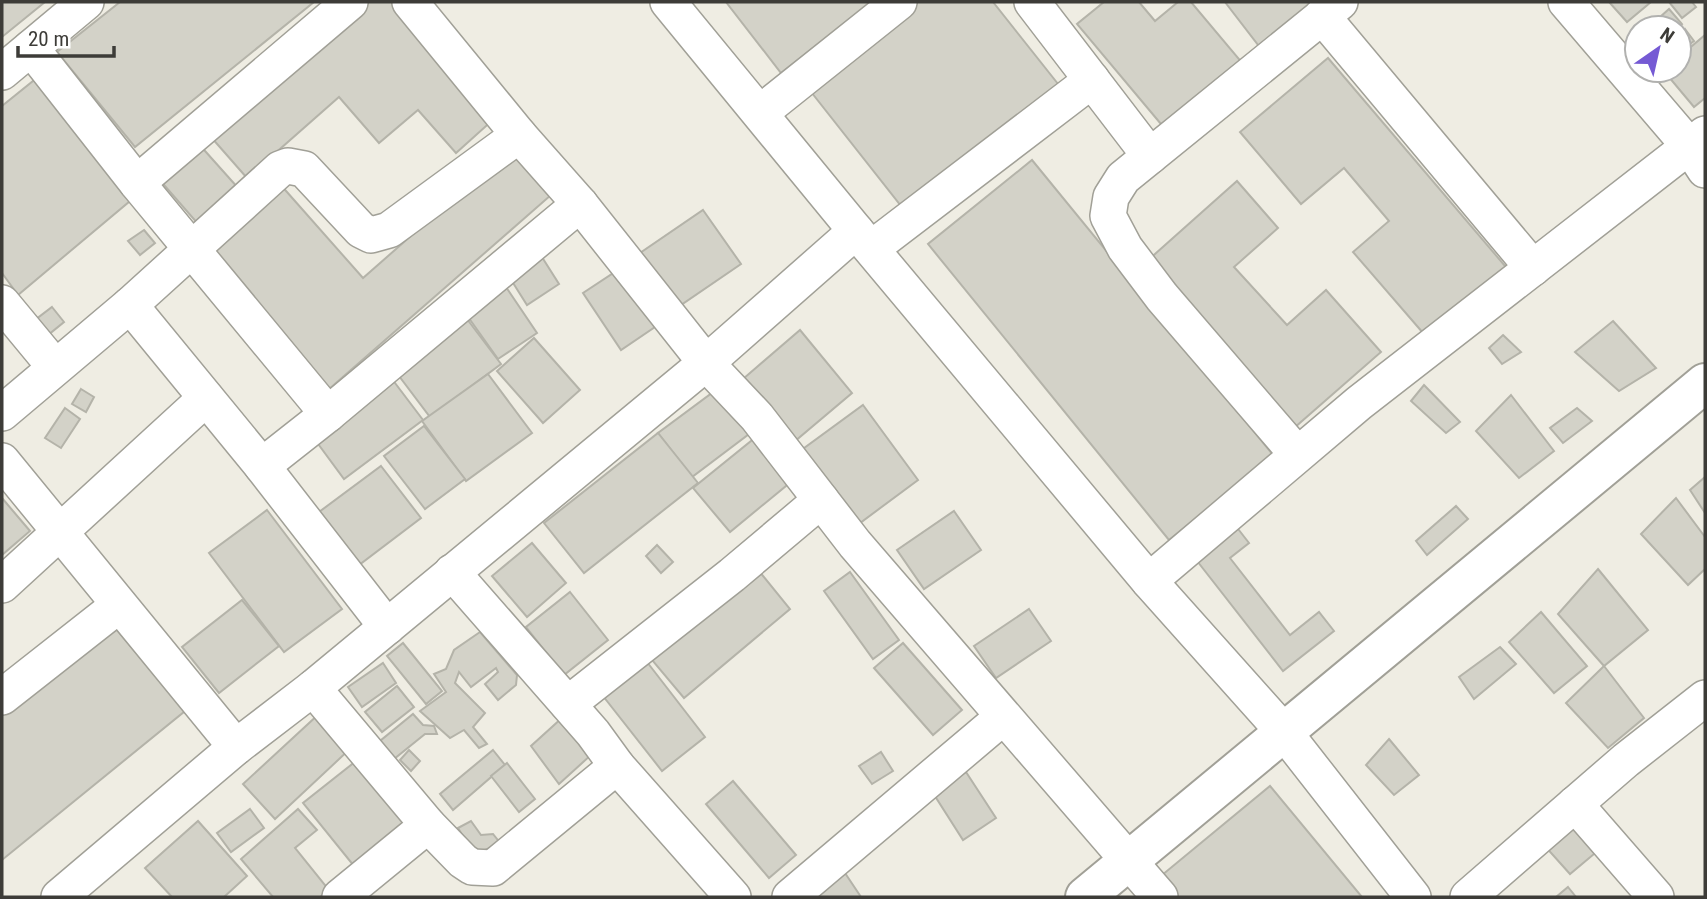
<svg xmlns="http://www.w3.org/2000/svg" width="1707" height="899" font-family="'Roboto Condensed',sans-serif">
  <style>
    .building { fill: #d3d2c8; stroke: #b4b3a9; stroke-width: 2 }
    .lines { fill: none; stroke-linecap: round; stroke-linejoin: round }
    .street-casing { stroke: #a1a097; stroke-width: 38 }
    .secondary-casing { stroke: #a1a097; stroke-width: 42 }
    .street { stroke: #fff; stroke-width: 35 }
    .secondary { stroke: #fff; stroke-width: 38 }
  </style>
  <rect width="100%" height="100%" fill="#efede3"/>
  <!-- building -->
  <g class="building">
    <polygon points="2,2 45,2 2,37"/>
    <polygon points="120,2 314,2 135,147 57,52"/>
    <polygon points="366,2 392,2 495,118 456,153 418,110 379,143 339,97 247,178 211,137"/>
    <polygon points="726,2 872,2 781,73"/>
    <polygon points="917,2 993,2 1066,94 909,216 808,88"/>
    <polygon points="1104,2 1139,2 1155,21 1178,2 1191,2 1244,65 1166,130 1077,24"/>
    <polygon points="1225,2 1325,2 1262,50"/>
    <polygon points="1609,2 1651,2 1627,22"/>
    <polygon points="1669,2 1692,2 1696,7 1682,18"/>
    <polygon points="1669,9 1682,24 1677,28 1652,28 1650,26"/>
    <polygon points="1685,29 1694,41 1679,52 1679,34"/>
    <polygon points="1705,35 1705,98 1694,107 1663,70 1679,70 1679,57"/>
    <polygon points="1328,58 1511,273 1430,341 1353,252 1389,221 1344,168 1301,204 1240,132"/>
    <polygon points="38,77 130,201 18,295 2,273 2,106"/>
    <polygon points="197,142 239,189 199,225 157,177"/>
    <polygon points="510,149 551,195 328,390 204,249 279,183 363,278"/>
    <polygon points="1032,160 1274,456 1169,540 928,244"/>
    <polygon points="1237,181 1278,228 1234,267 1287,325 1326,290 1381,352 1294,428 1146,262"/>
    <polygon points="703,210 741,264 678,307 640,253"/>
    <polygon points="144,230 155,243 140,255 128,241"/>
    <polygon points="540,254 559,284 527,305 508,275"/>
    <polygon points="618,270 655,327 621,350 583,293"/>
    <polygon points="506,287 537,333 498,359 466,314"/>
    <polygon points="52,307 64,322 48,335 35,320"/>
    <polygon points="467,319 501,364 430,417 396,372"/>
    <polygon points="1613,321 1656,368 1619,391 1575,352"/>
    <polygon points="800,330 852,393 788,447 736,385"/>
    <polygon points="1503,335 1521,352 1502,364 1489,348"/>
    <polygon points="534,338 580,390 543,423 497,371"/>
    <polygon points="488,374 532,433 466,481 422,421"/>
    <polygon points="392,379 423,420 344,479 313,437"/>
    <polygon points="1424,385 1460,422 1446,433 1411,401"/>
    <polygon points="720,387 753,431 692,477 658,433"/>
    <polygon points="81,389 94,397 86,412 72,404"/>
    <polygon points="1511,395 1554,451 1519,478 1476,431"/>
    <polygon points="863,405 918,480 852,529 796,454"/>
    <polygon points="65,408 80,419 61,448 45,438"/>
    <polygon points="1577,408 1592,421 1563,443 1550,428"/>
    <polygon points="424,426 465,479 425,509 384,456"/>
    <polygon points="658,433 698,483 584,573 544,523"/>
    <polygon points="756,437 792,481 730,532 693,488"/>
    <polygon points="381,466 421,518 359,565 319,512"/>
    <polygon points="1705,477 1705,513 1690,490"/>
    <polygon points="2,498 30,531 2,555"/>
    <polygon points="1676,498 1705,537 1705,569 1688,585 1641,534"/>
    <polygon points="1456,506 1468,519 1427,555 1416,541"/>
    <polygon points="267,510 342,609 284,652 209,553"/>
    <polygon points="954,511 981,550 924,589 897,550"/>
    <polygon points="1235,525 1249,543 1230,558 1290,635 1319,612 1334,631 1283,671 1194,557"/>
    <polygon points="532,543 566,583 527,617 492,576"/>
    <polygon points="657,545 673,562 661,573 646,556"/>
    <polygon points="1598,569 1648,630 1604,666 1558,614"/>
    <polygon points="759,571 790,609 684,698 652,660"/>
    <polygon points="850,572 899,640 873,659 824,591"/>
    <polygon points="570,592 608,640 564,675 526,627"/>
    <polygon points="242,600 279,646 219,693 182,647"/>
    <polygon points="1029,609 1051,641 996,678 974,646"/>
    <polygon points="1541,612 1587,666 1554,693 1509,642"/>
    <polygon points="112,624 185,711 2,860 2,714"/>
    <polygon points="480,632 517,675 516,685 498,700 485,684 498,672 496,668 471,687 459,672 455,683 485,713 473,727 487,744 479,748 464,730 450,738 420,711 446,692 434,674 446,669 454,650"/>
    <polygon points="403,643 442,691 426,704 387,656"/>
    <polygon points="903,643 962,710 933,735 874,668"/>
    <polygon points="1500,647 1516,664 1474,699 1459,677"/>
    <polygon points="647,662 705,737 662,771 603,696"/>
    <polygon points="383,663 396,683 362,707 348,687"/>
    <polygon points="1604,666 1644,718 1608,748 1566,703"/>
    <polygon points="397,686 414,707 382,732 365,712"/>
    <polygon points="320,713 352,747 275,819 243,784"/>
    <polygon points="413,714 423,725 434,726 437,734 425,734 394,759 380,741"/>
    <polygon points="563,717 592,754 559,784 531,746"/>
    <polygon points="1389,739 1419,775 1394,795 1366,765"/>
    <polygon points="409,750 420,761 411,771 400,760"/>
    <polygon points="493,750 505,765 453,810 440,794"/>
    <polygon points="881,752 893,771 872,784 859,766"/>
    <polygon points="356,761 406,823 354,866 303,803"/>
    <polygon points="507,763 535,799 519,812 491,776"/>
    <polygon points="966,772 996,818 963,840 933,793"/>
    <polygon points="733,781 796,855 769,878 706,804"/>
    <polygon points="1270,786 1362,897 1171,897 1156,880"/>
    <polygon points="250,809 264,828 231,852 217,833"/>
    <polygon points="298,809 317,830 295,848 329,890 320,897 273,897 241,859"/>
    <polygon points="198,821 247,876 224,897 172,897 145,868"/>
    <polygon points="471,821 481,835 493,834 501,844 482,851 471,849 458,828"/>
    <polygon points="1576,821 1600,849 1570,874 1543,844"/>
    <polygon points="845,873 861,897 810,897"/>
    <polygon points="1568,887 1576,897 1556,897"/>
  </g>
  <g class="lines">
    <defs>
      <g id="street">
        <polyline points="410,2 519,135 580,204 706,363 757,417 855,544 1160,897"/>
        <polyline points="668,2 856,231 1149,581 1284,732 1413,897"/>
        <polyline points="1032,2 1150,156"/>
        <polyline points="1566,2 1690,147 1705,170"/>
        <polyline points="1322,16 1533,268"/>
        <polyline points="31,48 137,183 328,414"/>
        <polyline points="2,72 86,2"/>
        <polyline points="760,113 899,2"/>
        <polyline points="137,183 350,2"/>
        <polyline points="872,248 1092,80"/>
        <polyline points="2,303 55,367"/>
        <polyline points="130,305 262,466 387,627"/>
        <polyline points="2,413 130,305 280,169 288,166 304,169 361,230 371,235 389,230 519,135"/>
        <polyline points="1297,454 1162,297 1125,248 1108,216 1111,197 1123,178 1340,2"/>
        <polyline points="2,461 236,747"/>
        <polyline points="262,466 328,414 580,204"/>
        <polyline points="1149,581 1359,403 1705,134"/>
        <polyline points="2,585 206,398"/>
        <polyline points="313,688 428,825 463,861 472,867 493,868 617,766 593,733 452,572"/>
        <polyline points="2,697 119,605"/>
        <polyline points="568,704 732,575 821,500"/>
        <polyline points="617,766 733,897"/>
        <polyline points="1575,804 1656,897"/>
        <polyline points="59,897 236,747 313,688 706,363 856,231"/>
        <polyline points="340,897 428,825"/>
        <polyline points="790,897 1003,717"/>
        <polyline points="1468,897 1626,760 1705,698"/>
      </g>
      <polyline id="secondary" points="1085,897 1705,383"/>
    </defs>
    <!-- street casing -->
    <use href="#street" class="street-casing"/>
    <!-- secondary casing -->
    <use href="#secondary" class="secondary-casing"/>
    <!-- street -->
    <use href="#street" class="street"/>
    <!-- secondary -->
    <use href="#secondary" class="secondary"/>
  </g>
  <!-- border -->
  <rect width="1707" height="899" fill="none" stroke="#3d3c38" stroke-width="7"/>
  <!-- north arrow -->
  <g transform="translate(1658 49) rotate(34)"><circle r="33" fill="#ffffff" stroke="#b1b1af" stroke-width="2"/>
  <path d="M0-5L12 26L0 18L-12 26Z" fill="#755ad4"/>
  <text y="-10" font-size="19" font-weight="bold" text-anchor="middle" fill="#3d3c38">N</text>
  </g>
  <!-- scale -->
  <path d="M18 46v10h96v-10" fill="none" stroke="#3d3c38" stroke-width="3.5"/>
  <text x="28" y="46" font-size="21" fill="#3d3c38" stroke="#ffffff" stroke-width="5" paint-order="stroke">20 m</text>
</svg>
